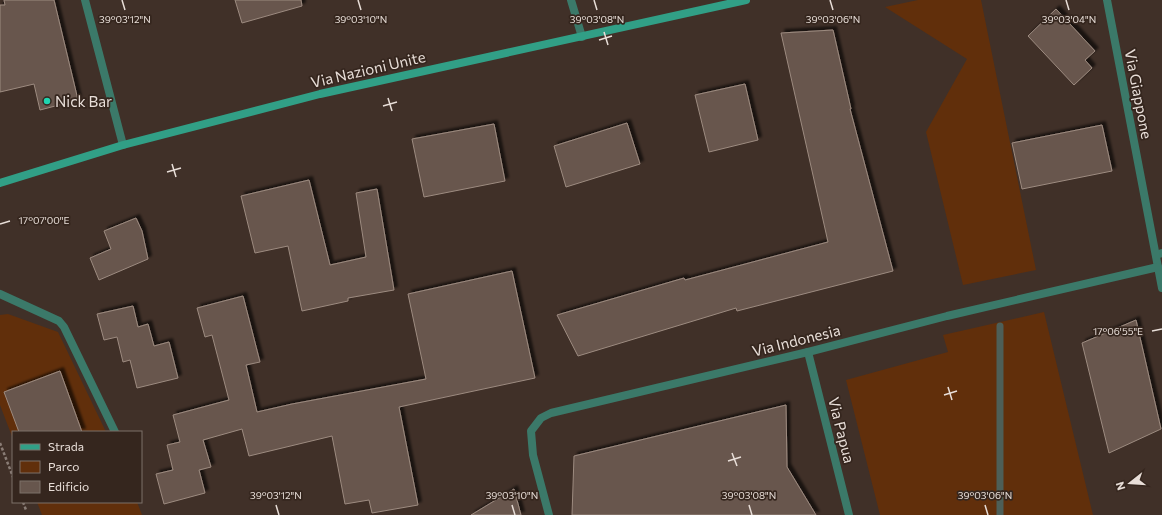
<svg xmlns="http://www.w3.org/2000/svg" width="1162" height="515" font-family="Commissioner,sans-serif">
  <style>
    .green { fill: #612f0b }
    .lines { fill: none; stroke-linecap: round; stroke-linejoin: round }
    .stream { stroke: #4d5f58; stroke-width: 7 }
    .building { fill: #67564d; stroke: #9d8b80; filter: url(#shadow) }
    .path { stroke: #8a7d76; stroke-width: 2.5; stroke-dasharray: 3 2; stroke-linecap: butt }
    .lane { stroke: #3b7969; stroke-width: 8 }
    .street { stroke: #3b7969; stroke-width: 8 }
    .secondary { stroke: #319f86; stroke-width: 8 }
    .ticks { fill: none; stroke: #e8ded8; stroke-width: 1.5 }
    .poi-dot { fill: #1fd5b0; stroke: #35261e; stroke-width: 1.5 }
    .labels { text-anchor: middle; dominant-baseline: central; stroke-width: 3.5; stroke-linejoin: round; paint-order: stroke }
    .street-label { font-size: 15px; fill: #e8ded8; stroke: #35261e }
    .poi-label { font-size: 15px; fill: #e8ded8; stroke: #35261e; text-anchor: start }
    .ticks-label { font-size: 10px; text-anchor: middle; fill: #e8ded8; stroke: #35261e; stroke-width: 3.5; stroke-linejoin: round; paint-order: stroke }
  </style>
  <defs>
    <filter id="shadow"><feDropShadow dx="3.5" dy="-3.5" stdDeviation="1" flood-color="#0009"/></filter>
  </defs>
  <rect width="100%" height="100%" fill="#403028"/>
  <!-- green -->
  <g class="green">
    <polygon points="918,0 981,0 1036,270 963,285 926,132 967,59 885,7"/>
    <polygon points="1044,312 1093,515 880,515 846,380 948,352 943,335"/>
    <polygon points="8,314 58,332 106,432 13,432 13,439 0,405 0,315"/>
    <polygon points="37,502 137,502 142,515 42,515"/>
  </g>
  <g class="lines">
    <!-- stream -->
    <polyline class="stream" points="1000,326 1000,515"/>
  </g>
  <!-- building -->
  <g class="building">
    <polygon points="4,0 54,0 78,100 40,110 34,84 0,92 0,5 5,5"/>
    <polygon points="235,0 301,0 302,6 242,23"/>
    <polygon points="1056,9 1095,51 1085,60 1092,68 1074,85 1028,36"/>
    <polygon points="833,30 851,109 850,109 893,271 737,311 736,308 578,356 557,315 684,278 685,280 828,242 781,33"/>
    <polygon points="745,84 758,140 709,152 695,95"/>
    <polygon points="627,123 640,164 566,187 554,146"/>
    <polygon points="494,124 505,181 424,197 412,139"/>
    <polygon points="1102,125 1112,171 1022,189 1012,143"/>
    <polygon points="309,180 330,265 366,257 356,193 377,189 394,290 348,298 348,301 302,311 288,246 255,253 241,196"/>
    <polygon points="136,218 142,231 148,259 99,280 90,258 111,249 104,231"/>
    <polygon points="512,271 535,378 399,407 418,505 372,513 369,500 345,504 332,436 249,456 242,429 203,440 211,467 199,470 205,493 164,504 156,474 173,470 167,445 180,442 173,415 229,400 212,335 205,337 197,308 243,296 260,362 246,365 257,412 292,404 426,379 408,294"/>
    <polygon points="133,306 138,327 148,324 154,346 169,342 178,378 137,388 130,360 123,362 117,337 104,340 97,314"/>
    <polygon points="1136,320 1161,429 1109,453 1082,343"/>
    <polygon points="60,371 82,432 19,432 4,392"/>
    <polygon points="786,405 787,467 816,515 572,515 574,456"/>
    <polygon points="514,489 521,515 471,515"/>
  </g>
  <g class="lines">
    <!-- path -->
    <g class="path">
      <polyline points="0,443 13,477"/>
      <polyline points="23,502 26,510"/>
    </g>
    <!-- lane -->
    <g class="lane">
      <polyline points="1156,255 1162,253"/>
      <polyline points="0,294 59,321 64,327 115,432"/>
      <polyline points="808,352 849,515"/>
    </g>
    <!-- street -->
    <g class="street">
      <polyline points="85,0 123,145"/>
      <polyline points="571,0 582,37"/>
      <polyline points="1107,0 1162,288"/>
      <polyline points="549,515 533,455 531,431 541,418 551,413 808,352 947,316 1158,267"/>
    </g>
    <!-- secondary -->
    <polyline class="secondary" points="0,183 123,145 320,94 746,0"/>
  </g>
  <!-- ticks -->
  <path class="ticks" d="M122,0l3,10M358,0l3,10M594,0l3,10M830,0l3,10M1066,0l3,10M604,32l4,13M599,40l13,-4M388,98l4,13M383,106l14,-4M172,164l4,13M167,172l14,-4M0,224l10,-3M1152,331l10,-2M948,387l4,13M944,395l13,-4M732,453l5,13M728,461l13,-4M276,505l3,10M512,505l3,10M749,505l3,10M985,505l3,10"/>
  <!-- markers -->
  <circle class="poi-dot" cx="47" cy="101" r="4"/>
  <g class="labels">
    <!-- street labels -->
    <g class="street-label">
      <text transform="translate(368 69) rotate(-13)">Via Nazioni Unite</text>
      <text transform="translate(1139 94) rotate(79)">Via Giappone</text>
      <text transform="translate(796 340) rotate(-14)">Via Indonesia</text>
      <text transform="translate(842 430) rotate(76)">Via Papua</text>
    </g>
    <!-- poi labels -->
    <g class="poi-label">
      <text x="55" y="101">Nick Bar</text>
    </g>
  </g>
  <g class="ticks-label">
    <text x="125" y="23">39°03'12"N</text>
    <text x="361" y="23">39°03'10"N</text>
    <text x="597" y="23">39°03'08"N</text>
    <text x="833" y="23">39°03'06"N</text>
    <text x="1069" y="23">39°03'04"N</text>
    <text x="44" y="224">17°07'00"E</text>
    <text x="1118" y="335">17°06'55"E</text>
    <text x="276" y="499">39°03'12"N</text>
    <text x="512" y="499">39°03'10"N</text>
    <text x="749" y="499">39°03'08"N</text>
    <text x="985" y="499">39°03'06"N</text>
  </g>
  <!-- legend -->
  <rect x="12" y="431" width="130" height="72" fill="#35261e" stroke="#7d7068"/>
  <rect x="20" y="444" width="20" height="6" fill="#319f86" stroke="#7d7068"/>
  <text x="48" y="451" font-size="12" fill="#e8ded8">Strada</text>
  <rect x="20" y="461" width="20" height="12" fill="#612f0b" stroke="#7d7068"/>
  <text x="48" y="471" font-size="12" fill="#e8ded8">Parco</text>
  <rect x="20" y="481" width="20" height="12" fill="#67564d" stroke="#7d7068"/>
  <text x="48" y="491" font-size="12" fill="#e8ded8">Edificio</text>
  <!-- north arrow -->
  <g transform="translate(1130 483) rotate(253)" stroke="#35261e" stroke-width="3" paint-order="stroke">
  <path d="M0-3L7 15L0 10L-7 15Z" fill="#e8ded8"/>
  <text y="-6" font-size="11" font-weight="bold" text-anchor="middle" fill="#e8ded8">N</text>
  </g>
</svg>
